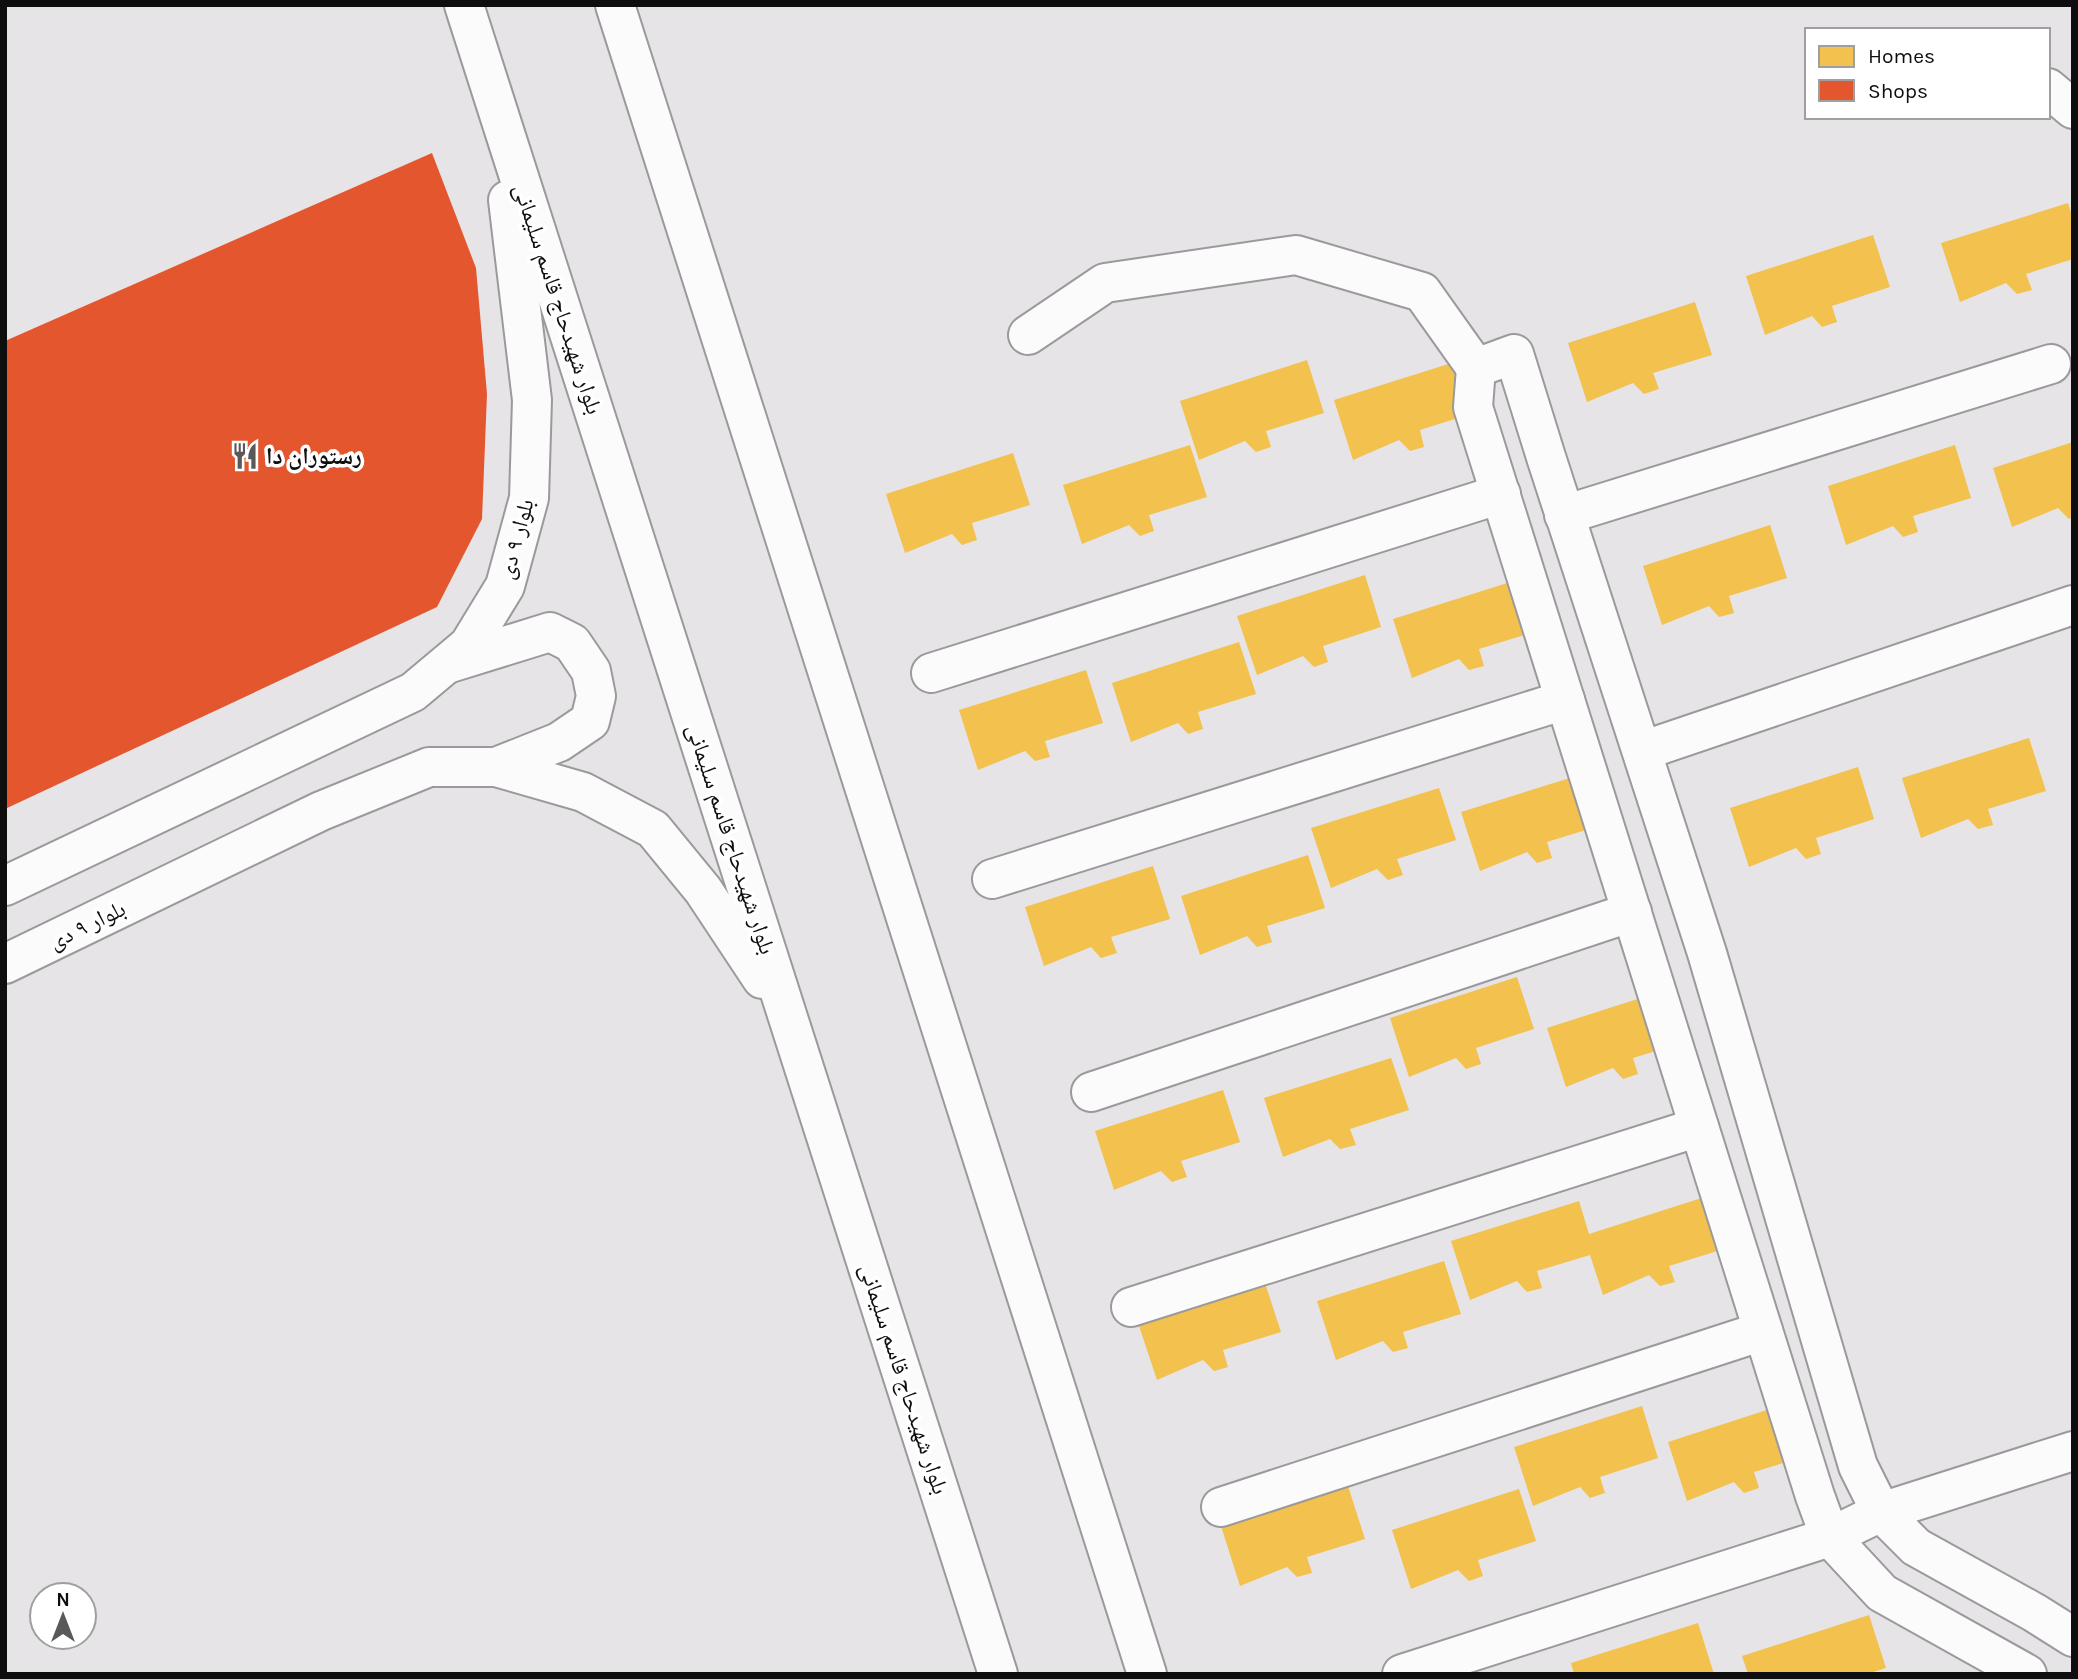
<svg xmlns="http://www.w3.org/2000/svg" width="2078" height="1679" font-family="Karla,'Noto Naskh Arabic',sans-serif">
  <style>
    .homes { fill: #f2c14e }
    .shops { fill: #e4572e }
    .lines { fill: none; stroke-linecap: round; stroke-linejoin: round }
    .minor-casing { stroke: #9b999b; stroke-width: 42 }
    .secondary-casing { stroke: #9b999b; stroke-width: 42 }
    .minor { stroke: #fbfbfb; stroke-width: 38 }
    .secondary { stroke: #fbfbfb; stroke-width: 38 }
    .labels { text-anchor: middle; dominant-baseline: central; stroke-width: 7; stroke-linejoin: round; paint-order: stroke }
    .street-label { font-size: 23px; fill: #0f0e0f; stroke: #fff }
    .poi-label { font-size: 23px; font-weight: bold; fill: #0f0e0f; stroke: #fff; text-anchor: start }
  </style>
  <rect width="100%" height="100%" fill="#e6e4e6"/>
  <!-- homes -->
  <g class="homes">
    <polygon points="2068,203 2073,219 2073,259 2026,274 2032,290 2017,294 2006,283 1960,302 1941,243"/>
    <polygon points="1873,235 1890,287 1832,306 1837,322 1822,327 1812,316 1765,335 1746,276"/>
    <polygon points="1695,302 1712,355 1653,373 1659,389 1644,394 1633,383 1587,402 1568,343"/>
    <polygon points="1307,360 1324,413 1266,431 1271,447 1256,452 1245,441 1199,460 1180,401"/>
    <polygon points="1461,360 1477,412 1420,430 1424,447 1410,451 1399,440 1353,460 1334,400"/>
    <polygon points="2073,442 2073,517 2069,519 2058,508 2012,527 1993,468"/>
    <polygon points="1190,445 1207,497 1149,515 1154,531 1140,536 1129,525 1082,544 1063,485"/>
    <polygon points="1955,445 1971,498 1913,516 1918,532 1903,537 1893,526 1846,545 1828,486"/>
    <polygon points="1013,453 1030,505 972,523 977,540 962,545 952,534 905,553 886,494"/>
    <polygon points="1770,525 1787,578 1729,596 1734,613 1719,617 1709,606 1662,625 1643,566"/>
    <polygon points="1365,575 1381,627 1323,646 1328,662 1314,667 1303,656 1257,675 1237,616"/>
    <polygon points="1520,579 1537,631 1479,649 1484,666 1469,670 1459,659 1412,678 1393,619"/>
    <polygon points="1239,642 1256,694 1198,712 1203,729 1188,734 1178,723 1131,742 1112,683"/>
    <polygon points="1086,670 1103,723 1045,741 1050,757 1035,761 1025,751 978,770 959,710"/>
    <polygon points="2029,738 2046,791 1988,809 1993,825 1978,829 1968,819 1921,838 1902,778"/>
    <polygon points="1858,767 1874,819 1816,838 1821,854 1806,859 1796,848 1749,867 1730,808"/>
    <polygon points="1589,772 1605,824 1547,842 1552,858 1537,863 1527,852 1480,871 1461,812"/>
    <polygon points="1439,788 1456,840 1397,859 1403,875 1388,880 1377,869 1331,888 1311,828"/>
    <polygon points="1308,855 1325,908 1267,926 1272,942 1257,947 1247,936 1200,955 1181,896"/>
    <polygon points="1153,866 1170,919 1111,937 1117,953 1101,958 1091,947 1044,966 1025,907"/>
    <polygon points="1517,977 1534,1029 1476,1048 1481,1064 1466,1069 1456,1058 1409,1077 1390,1018"/>
    <polygon points="1675,987 1691,1040 1633,1058 1638,1074 1623,1079 1613,1068 1566,1087 1547,1028"/>
    <polygon points="1391,1058 1409,1110 1350,1129 1356,1145 1340,1149 1330,1139 1283,1157 1264,1098"/>
    <polygon points="1223,1090 1240,1142 1181,1161 1187,1177 1172,1182 1161,1171 1114,1190 1095,1131"/>
    <polygon points="1711,1195 1727,1248 1669,1266 1675,1282 1660,1286 1649,1275 1603,1295 1590,1255 1537,1271 1542,1288 1527,1292 1517,1281 1470,1300 1451,1241 1579,1201 1589,1234"/>
    <polygon points="1444,1261 1461,1314 1403,1332 1408,1348 1393,1352 1383,1341 1336,1360 1317,1301"/>
    <polygon points="1264,1280 1281,1332 1223,1350 1228,1367 1214,1371 1203,1360 1157,1380 1137,1320"/>
    <polygon points="1795,1401 1812,1454 1754,1472 1759,1488 1744,1493 1734,1482 1687,1501 1668,1442"/>
    <polygon points="1642,1406 1658,1458 1600,1477 1605,1493 1590,1498 1580,1487 1533,1506 1514,1447"/>
    <polygon points="1348,1486 1365,1539 1307,1557 1312,1573 1297,1577 1287,1567 1240,1586 1221,1526"/>
    <polygon points="1519,1489 1536,1541 1478,1560 1483,1576 1469,1581 1458,1570 1411,1589 1392,1530"/>
    <polygon points="1869,1615 1886,1668 1867,1674 1748,1674 1742,1656"/>
    <polygon points="1698,1623 1714,1674 1574,1674 1571,1663"/>
  </g>
  <!-- shops -->
  <polygon class="shops" points="432,153 476,268 487,394 482,519 437,607 5,809 5,341"/>
  <g class="lines">
    <defs>
      <g id="minor">
        <polyline points="2048,88 2073,109"/>
        <polyline points="1028,335 1105,283 1296,255 1422,292 1476,368"/>
        <polyline points="1564,515 2051,364"/>
        <polyline points="931,673 1501,494"/>
        <polyline points="1642,751 2073,605"/>
        <polyline points="992,879 1565,700"/>
        <polyline points="1091,1092 1632,912"/>
        <polyline points="1131,1307 1699,1127"/>
        <polyline points="1221,1507 1763,1331"/>
        <polyline points="1402,1674 1830,1537 1881,1512 2073,1451"/>
        <polyline points="2027,1674 1882,1593 1830,1537 1815,1496 1473,407 1476,368 1514,354 1546,457 1707,953 1858,1466 1881,1512 1916,1547 2035,1613 2073,1637"/>
      </g>
      <g id="secondary">
        <polyline points="464,5 998,1674"/>
        <polyline points="615,5 1147,1674"/>
        <polyline points="450,663 550,632 572,643 591,671 596,696 590,721 559,742 496,767"/>
        <polyline points="5,886 413,692 469,645 505,586 529,498 532,400 508,200"/>
        <polyline points="5,964 321,811 429,767 496,767 583,792 653,829 703,890 762,979"/>
      </g>
    </defs>
    <!-- minor casing -->
    <use href="#minor" class="minor-casing"/>
    <!-- secondary casing -->
    <use href="#secondary" class="secondary-casing"/>
    <!-- minor -->
    <use href="#minor" class="minor"/>
    <!-- secondary -->
    <use href="#secondary" class="secondary"/>
  </g>
  <!-- icons -->
  <defs>
    <symbol id="restaurant-bare" viewBox="-9 -9 18 18"><path d="M-5-6h1v4h1v-4h1v4h1v-4h1v5L-1.5 .5V6h-2V.5L-5-1ZM5-6V6H3V1.5H1.5Q1.5-4 5-6Z" fill="#5a595a" stroke="#fff" stroke-width="2.5" paint-order="stroke"/></symbol>
  </defs>
  <g fill-rule="evenodd">
    <use href="#restaurant-bare" x="226" y="437" width="38" height="38"/>
  </g>
  <g class="labels">
    <!-- street labels -->
    <g class="street-label">
      <text transform="translate(558 299) rotate(72)">بلوار شهیدحاج قاسم سلیمانی</text>
      <text transform="translate(516 539) rotate(-75)">بلوار ۹ دی</text>
      <text transform="translate(731 839) rotate(72)">بلوار شهیدحاج قاسم سلیمانی</text>
      <text transform="translate(87 925) rotate(-26)">بلوار ۹ دی</text>
      <text transform="translate(904 1379) rotate(72)">بلوار شهیدحاج قاسم سلیمانی</text>
    </g>
    <!-- poi labels -->
    <g class="poi-label">
      <text x="266" y="456">رستوران دا</text>
    </g>
  </g>
  <!-- border -->
  <rect width="2078" height="1679" fill="none" stroke="#0f0e0f" stroke-width="14"/>
  <!-- legend -->
  <rect x="1805" y="28" width="245" height="91" fill="#ffffff" stroke="#9f9f9f" stroke-width="2"/>
  <rect x="1819" y="46" width="35" height="21" fill="#f2c14e" stroke="#9f9f9f" stroke-width="2"/>
  <text x="1868" y="63" font-size="21" fill="#0f0e0f">Homes</text>
  <rect x="1819" y="80" width="35" height="21" fill="#e4572e" stroke="#9f9f9f" stroke-width="2"/>
  <text x="1868" y="98" font-size="21" fill="#0f0e0f">Shops</text>
  <!-- north arrow -->
  <g transform="translate(63 1616)"><circle r="33" fill="#ffffff" stroke="#9f9f9f" stroke-width="2"/>
  <path d="M0-5L12 26L0 18L-12 26Z" fill="#5a595a"/>
  <text y="-10" font-size="19" font-weight="bold" text-anchor="middle" fill="#0f0e0f">N</text>
  </g>
</svg>
